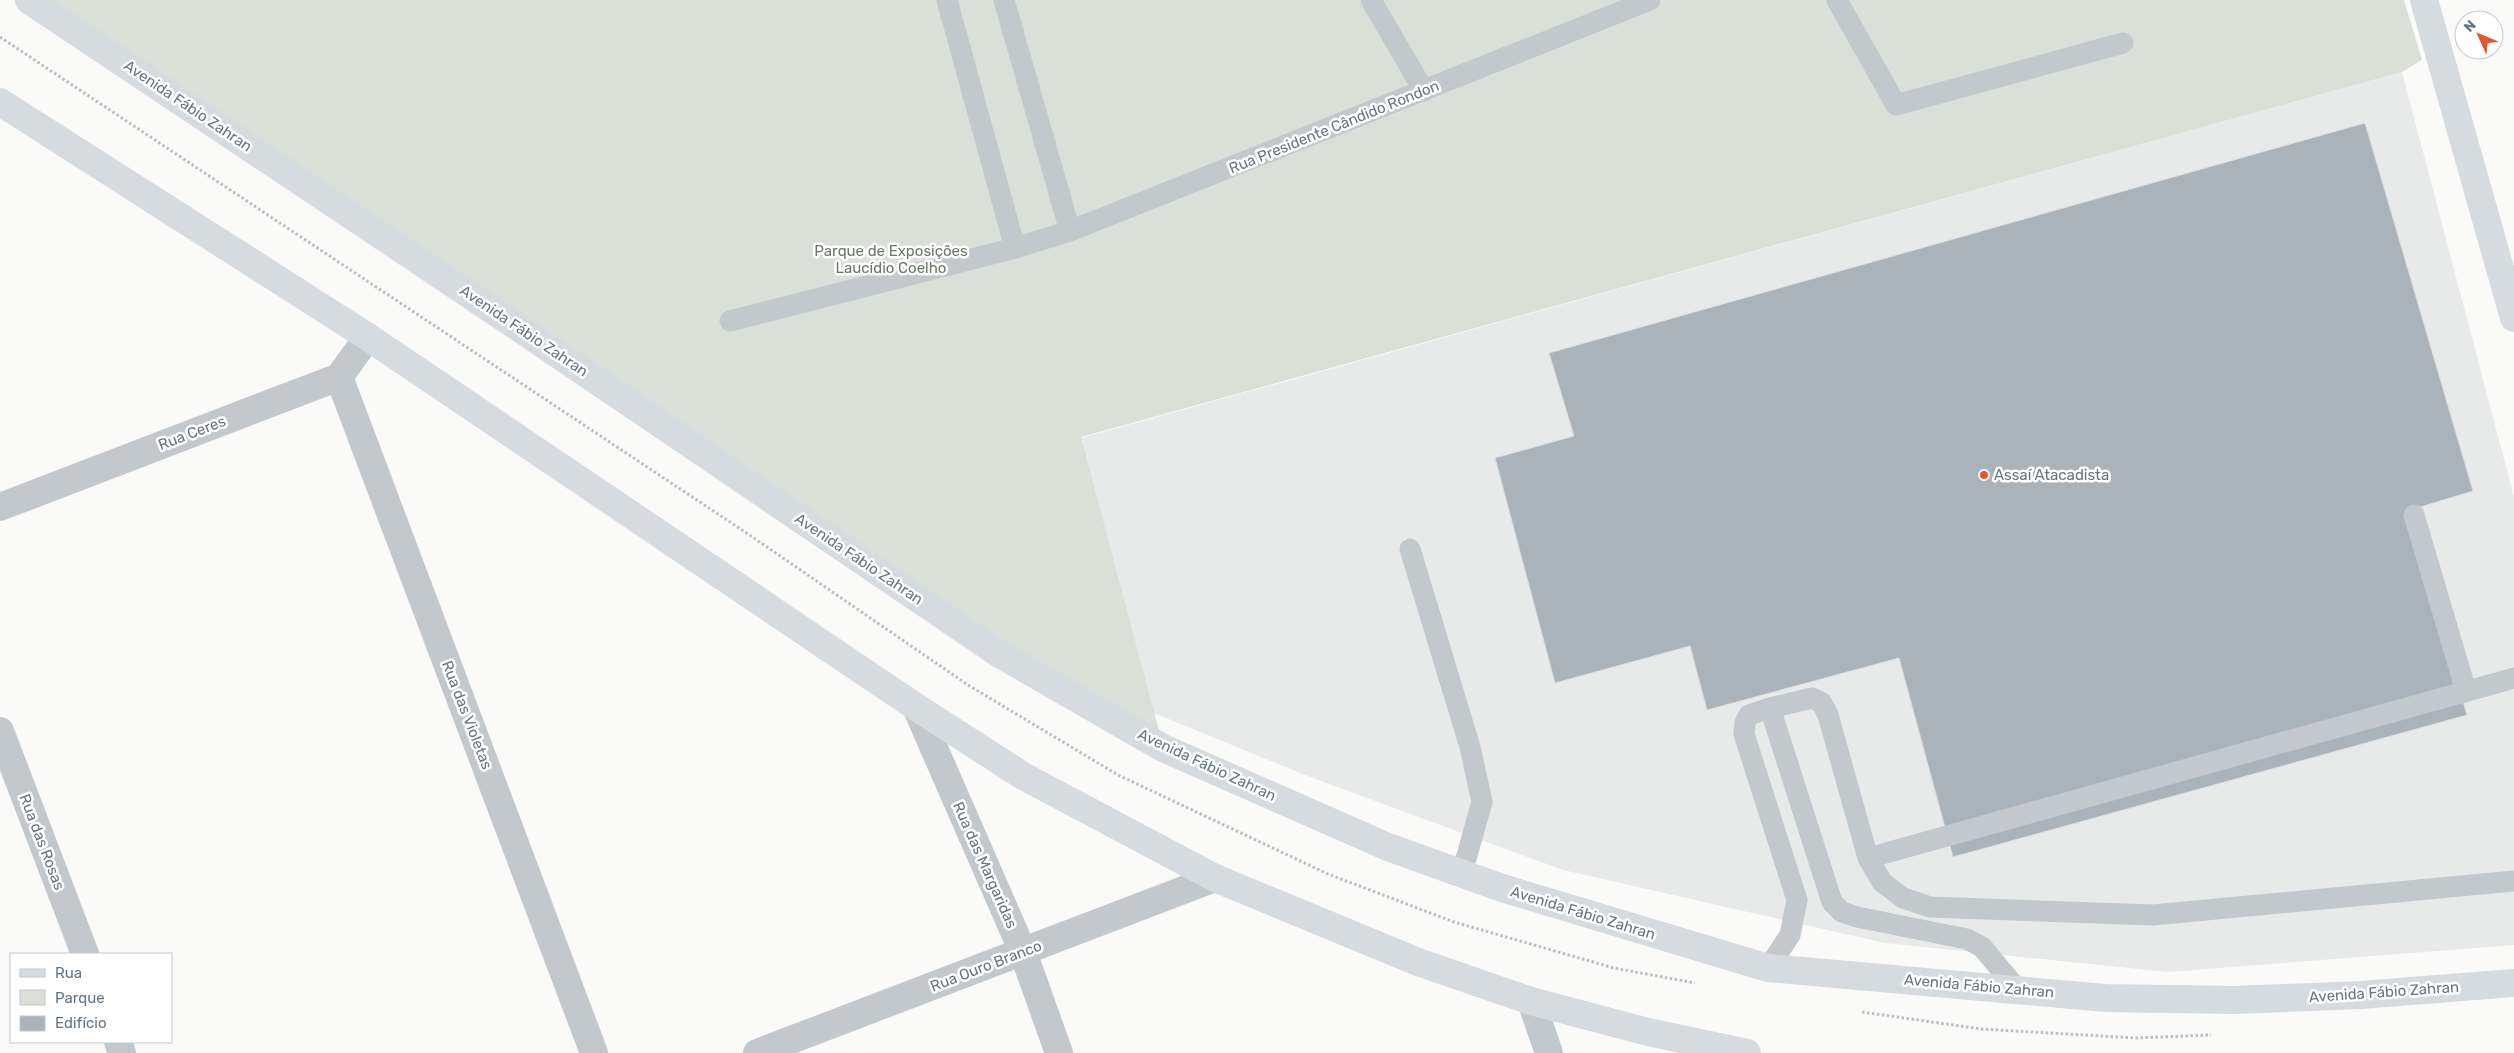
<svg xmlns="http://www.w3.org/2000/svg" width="2514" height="1053" font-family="Rubik,sans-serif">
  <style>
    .built { fill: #e8e9e9 }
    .green { fill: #dadfd7 }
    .building { fill: #aab3b9; stroke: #dcdcda }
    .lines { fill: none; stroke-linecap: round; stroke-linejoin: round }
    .path { stroke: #bbbfc2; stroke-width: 3; stroke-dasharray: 2.5 2.5; stroke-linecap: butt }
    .lane { stroke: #c3c8cc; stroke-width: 21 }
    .street { stroke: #c3c8cc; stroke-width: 28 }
    .secondary { stroke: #d6dbdf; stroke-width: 28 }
    .primary { stroke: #d6dbdf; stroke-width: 28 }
    .poi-dot { fill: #e4572e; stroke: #fff; stroke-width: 2 }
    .labels { text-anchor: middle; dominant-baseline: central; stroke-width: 5; stroke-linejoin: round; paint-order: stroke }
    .street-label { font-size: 15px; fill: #657683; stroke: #fff }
    .park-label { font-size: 15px; fill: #687a64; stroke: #fff }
    .poi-label { font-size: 15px; fill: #657683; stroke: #fff; text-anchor: start }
  </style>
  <rect width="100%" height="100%" fill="#fafaf8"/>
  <!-- built -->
  <polygon class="built" points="2402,72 2514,497 2514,945 2168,972 1885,943 1563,870 1310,777 1154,713 1081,438"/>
  <!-- green -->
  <polygon class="green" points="38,0 2404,0 2422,60 2402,72 1081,437 1162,742 999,646"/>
  <!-- building -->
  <polygon class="building" points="2365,123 2473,491 2407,511 2467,715 1953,857 1899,658 1707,710 1690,646 1555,683 1495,458 1574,436 1549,353"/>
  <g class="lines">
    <!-- path -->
    <g class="path">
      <polyline points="0,37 748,534 968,685 1118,775 1328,874 1454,922 1614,968 1695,983"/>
      <polyline points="1862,1012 1981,1029 2136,1038 2211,1035"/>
    </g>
    <!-- lane -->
    <g class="lane">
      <polyline points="947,0 1015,248"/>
      <polyline points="1004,0 1070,231"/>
      <polyline points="1371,0 1424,91"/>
      <polyline points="1837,0 1896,105 2123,43"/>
      <polyline points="730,321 1015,248 1070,231 1650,0"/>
      <polyline points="2414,515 2466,691"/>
      <polyline points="1410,549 1470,747 1482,802 1462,873"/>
      <polyline points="1770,708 1812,698 1822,703 1828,715 1868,858 1882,882 1903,898 1930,907 2153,915 2514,881"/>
      <polyline points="1868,858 2514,678"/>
      <polyline points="1768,968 1790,935 1797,900 1744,734 1745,723 1749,715 1770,708 1832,902 1842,912 1857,917 1967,939 1982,947 2017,989"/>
    </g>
    <!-- street -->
    <g class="street">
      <polyline points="339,377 594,1053"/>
      <polyline points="0,507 339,377 368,337"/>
      <polyline points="916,707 1023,952 1059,1053"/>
      <polyline points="0,731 85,954"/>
      <polyline points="1531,1001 1549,1053"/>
      <polyline points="118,1042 122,1053"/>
      <polyline points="757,1053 1215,878"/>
    </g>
    <!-- secondary -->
    <polyline class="secondary" points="2424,0 2514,318"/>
    <!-- primary -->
    <g class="primary">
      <polyline points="29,0 509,321 998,653 1163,748 1388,847 1502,888 1768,968 2106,998 2234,1000 2361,995 2514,983"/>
      <polyline points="0,102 368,337 916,707 1023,776 1215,878 1418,962 1531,1001 1648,1032 1747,1053"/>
    </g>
  </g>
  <!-- markers -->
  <circle class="poi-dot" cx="1984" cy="475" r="5"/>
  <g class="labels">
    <!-- street labels -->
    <g class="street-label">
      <text transform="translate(188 106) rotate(34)">Avenida Fábio Zahran</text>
      <text transform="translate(1334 127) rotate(-22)">Rua Presidente Cândido Rondon</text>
      <text transform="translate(524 331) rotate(34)">Avenida Fábio Zahran</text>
      <text transform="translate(192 433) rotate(-21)">Rua Ceres</text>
      <text transform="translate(859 559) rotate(34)">Avenida Fábio Zahran</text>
      <text transform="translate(467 715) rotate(69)">Rua das Violetas</text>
      <text transform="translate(1207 765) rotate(25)">Avenida Fábio Zahran</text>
      <text transform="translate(42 842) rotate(69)">Rua das Rosas</text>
      <text transform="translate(985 865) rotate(66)">Rua das Margaridas</text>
      <text transform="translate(1583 913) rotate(17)">Avenida Fábio Zahran</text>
      <text transform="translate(986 966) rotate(-21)">Rua Ouro Branco</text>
      <text transform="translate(1979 986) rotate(5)">Avenida Fábio Zahran</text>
      <text transform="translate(2384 992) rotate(-4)">Avenida Fábio Zahran</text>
    </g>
    <!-- park labels -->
    <g class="park-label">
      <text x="891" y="251">Parque de Exposições<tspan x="891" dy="17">Laucídio Coelho</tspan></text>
    </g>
    <!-- poi labels -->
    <g class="poi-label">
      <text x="1994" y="475">Assaí Atacadista</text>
    </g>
  </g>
  <!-- legend -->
  <rect x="10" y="953" width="162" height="90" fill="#ffffff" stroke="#c1c8cd"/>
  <rect x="20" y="969" width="25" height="8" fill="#d6dbdf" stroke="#c1c8cd"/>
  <text x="55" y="978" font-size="15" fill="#657683">Rua</text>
  <rect x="20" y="990" width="25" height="15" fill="#dadfd7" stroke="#c1c8cd"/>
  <text x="55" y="1003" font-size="15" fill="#657683">Parque</text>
  <rect x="20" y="1016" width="25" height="15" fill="#aab3b9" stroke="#c1c8cd"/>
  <text x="55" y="1028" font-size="15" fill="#657683">Edifício</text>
  <!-- north arrow -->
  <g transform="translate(2479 35) rotate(314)"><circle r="24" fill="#ffffff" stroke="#c1c8cd"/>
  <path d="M0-4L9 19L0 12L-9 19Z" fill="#e4572e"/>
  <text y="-8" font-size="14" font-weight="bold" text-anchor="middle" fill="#657683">N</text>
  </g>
</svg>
